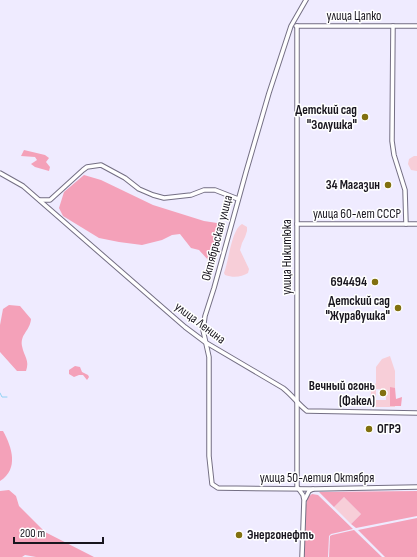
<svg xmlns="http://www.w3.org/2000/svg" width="417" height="557" font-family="'Sofia Sans Condensed',sans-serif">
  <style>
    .green { fill: #f7ced8; fill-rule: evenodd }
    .forest { fill: #f4a1b9 }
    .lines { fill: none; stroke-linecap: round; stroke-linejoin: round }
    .stream { stroke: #90d2f4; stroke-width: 1 }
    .minor-casing { stroke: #746f84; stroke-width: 5.5 }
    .minor { stroke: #fff; stroke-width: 3.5 }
    .poi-dot { fill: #81700f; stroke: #fff; stroke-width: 1.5 }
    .labels { text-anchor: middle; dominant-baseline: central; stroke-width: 3; stroke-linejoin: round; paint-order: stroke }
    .street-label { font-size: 13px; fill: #18151e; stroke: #fff }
    .poi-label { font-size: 13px; font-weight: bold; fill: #18151e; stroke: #fff; text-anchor: end }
  </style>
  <rect width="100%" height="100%" fill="#efebff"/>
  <!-- green -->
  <g class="green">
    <polygon points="414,156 417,156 417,171 411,170 408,164 409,159"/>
    <path d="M242,224l5,3v4l-2,6 -3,6 -2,7 9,19 -1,4c-6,4 -15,5 -23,2l-1,-2c5,-12 7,-43 18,-49z"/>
    <path d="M390,356l5,15v36h-25l1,-18 5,-6v-16l6,-8zM376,389l10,1v10h-10z"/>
    <polygon points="344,497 361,514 351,524 334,507"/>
  </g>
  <!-- forest -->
  <g class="forest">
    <polygon points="24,150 45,155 49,158 46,162 50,167 49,171 35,167 31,164 37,160 35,157 21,156"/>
    <polygon points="84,175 101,180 153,205 204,221 217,223 220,225 222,232 216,259 213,262 210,262 199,250 191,248 180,234 172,235 162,240 142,245 119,242 99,238 63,216 59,208 64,192"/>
    <path d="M9,305l11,1 11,13c-1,12 -11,15 -9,27 2,11 8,14 4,25h-9l-17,-19v-27l3,-16z"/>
    <polygon points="75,366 80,367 82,372 88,375 89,377 87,380 83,375 79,375 74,377 69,374 69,370"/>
    <polygon points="390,387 395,388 396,399 402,397 401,406 390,406"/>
    <path d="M0,431h3c9,16 16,38 -3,50z"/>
    <polygon points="9,490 16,496 19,506 45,532 94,557 36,557 25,555 22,557 0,557 0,491"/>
    <polygon points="417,491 417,516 356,528 351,524 361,514 344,497 334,507 319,492"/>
    <polygon points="312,494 318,495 353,529 331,534 329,536 328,557 304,557 306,505 308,497"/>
    <polygon points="417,518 417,557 385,557 358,530"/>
    <polygon points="354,530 382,557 329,557 330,536 332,535"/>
  </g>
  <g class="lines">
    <!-- stream -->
    <polyline class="stream" points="0,393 2,397 7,397"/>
    <defs>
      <g id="minor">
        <polyline points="306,0 291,26 269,93 246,172 214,288 205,316 203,330 209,357 209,456 212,484 218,488 313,489 417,487"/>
        <polyline points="296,26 417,26"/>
        <polyline points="393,26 392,141 394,155 405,190 406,224"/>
        <path d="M0,173l23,13 162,141 20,15 78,46c9,7 15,16 24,23l110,2"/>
        <polyline points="40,200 50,200 83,170 87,167 101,165 125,178 139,189 153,195 164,198 191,195 204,190 215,190 238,199"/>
        <polyline points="297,224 417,224"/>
        <polyline points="297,488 297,26"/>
        <polyline points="298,488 303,495 304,500 302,557"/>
        <polyline points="305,499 309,491 313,489"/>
      </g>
    </defs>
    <!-- minor casing -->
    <use href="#minor" class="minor-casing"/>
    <!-- minor -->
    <use href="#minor" class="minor"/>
  </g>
  <!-- markers -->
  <g class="poi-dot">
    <circle cx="365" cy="117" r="4"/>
    <circle cx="388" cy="185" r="4"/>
    <circle cx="375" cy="282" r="4"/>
    <circle cx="398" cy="308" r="4"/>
    <circle cx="383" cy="393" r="4"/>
    <circle cx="369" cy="429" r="4"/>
    <circle cx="239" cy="535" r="4"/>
  </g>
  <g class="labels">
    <!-- street labels -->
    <g class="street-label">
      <text x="354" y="16">улица Цапко</text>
      <text x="357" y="214">улица 60-лет СССР</text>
      <text transform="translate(217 238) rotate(-75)">Октябрьская улица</text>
      <text transform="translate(287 257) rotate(-90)">улица Никитюка</text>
      <text transform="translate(200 323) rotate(37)">улица Ленина</text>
      <text x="317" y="478">улица 50-летия Октября</text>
    </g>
    <!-- poi labels -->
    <g class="poi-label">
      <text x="357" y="110">Детский сад<tspan x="357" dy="15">"Золушка"</tspan></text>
      <text x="380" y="185">34 Магазин</text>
      <text x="367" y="282">694494</text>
      <text x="390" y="301">Детский сад<tspan x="390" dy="15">"Журавушка"</tspan></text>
      <text x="375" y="386">Вечный огонь<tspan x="375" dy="15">(Факел)</tspan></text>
      <text x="377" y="429" text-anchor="start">ОГРЭ</text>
      <text x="247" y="535" text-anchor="start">Энергонефть</text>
    </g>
  </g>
  <!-- scale -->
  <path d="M14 537v6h89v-6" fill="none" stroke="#18151e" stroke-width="2"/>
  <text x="20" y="537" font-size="12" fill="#18151e" stroke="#ffffff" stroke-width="3" paint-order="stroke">200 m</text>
</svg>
